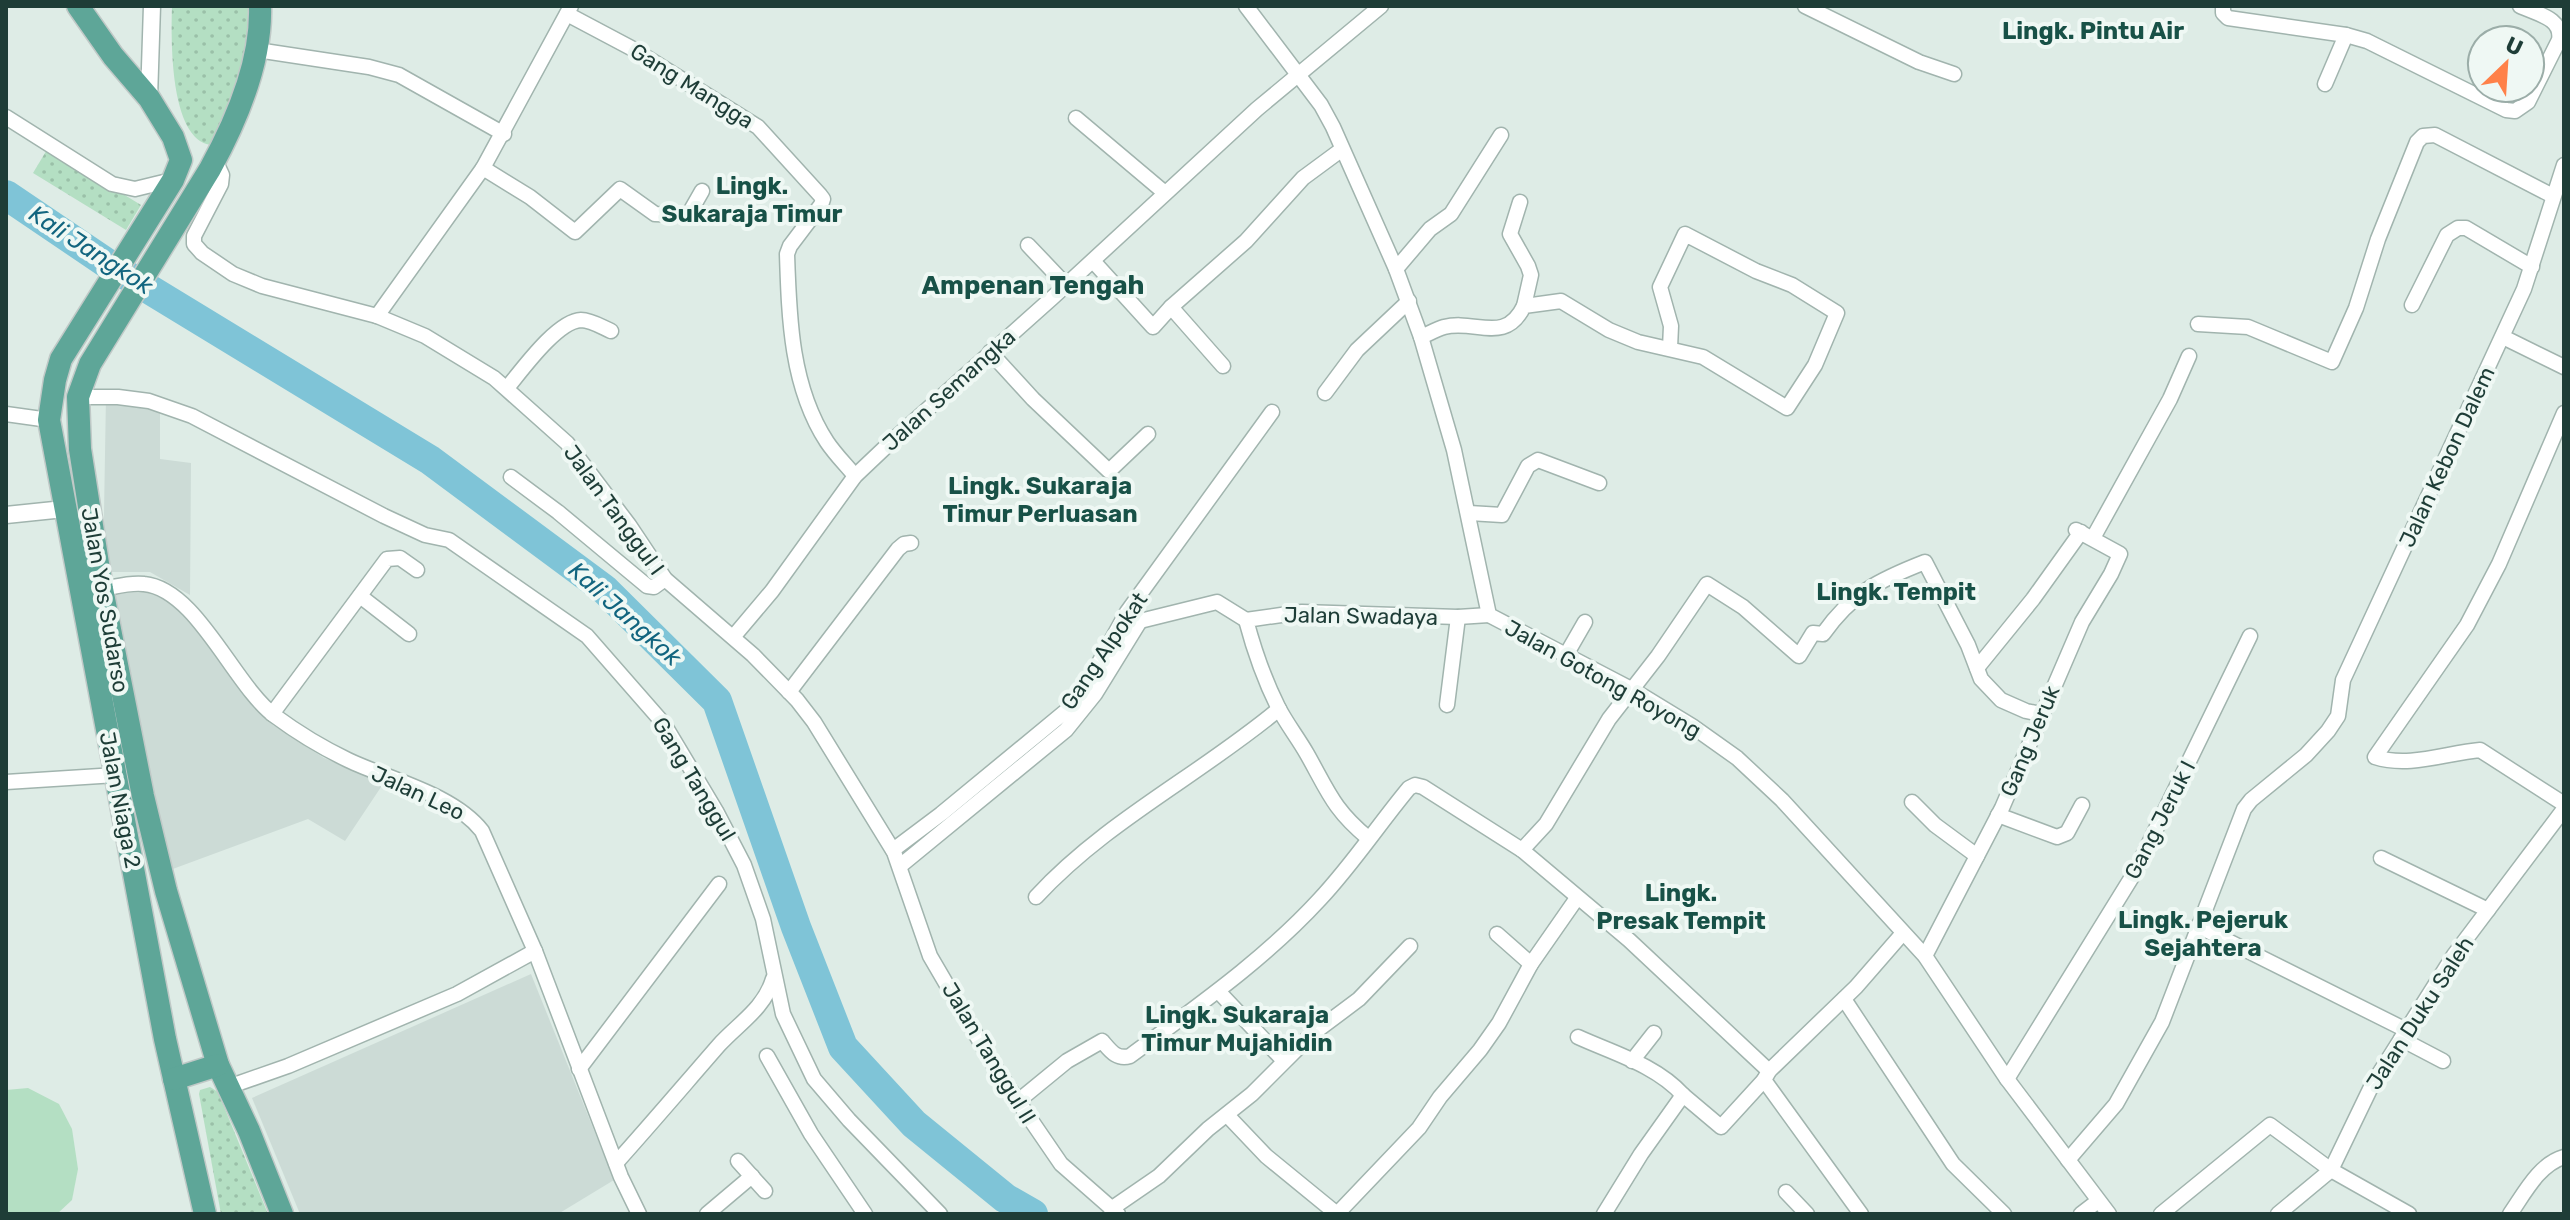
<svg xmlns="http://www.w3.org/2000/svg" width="2570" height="1220" font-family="Rubik,sans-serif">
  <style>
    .built { fill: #ccdbd6 }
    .green { fill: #b4dfc3 }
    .park { fill: url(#park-dots) }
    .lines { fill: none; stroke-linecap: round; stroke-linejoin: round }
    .river { stroke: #7fc4d7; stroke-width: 30 }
    .minor-casing { stroke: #a1b4ae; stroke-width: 17 }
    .tertiary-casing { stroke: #a1b4ae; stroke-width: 19 }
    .primary-casing { stroke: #c0c9c7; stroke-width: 25 }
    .minor { stroke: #fff; stroke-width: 14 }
    .tertiary { stroke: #fff; stroke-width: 16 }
    .primary { stroke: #5ea698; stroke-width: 22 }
    .labels { text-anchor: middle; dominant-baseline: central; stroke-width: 8; stroke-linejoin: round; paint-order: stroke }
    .street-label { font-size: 22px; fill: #1e3d37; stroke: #eff8f4 }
    .neighbourhood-label { font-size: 24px; font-weight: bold; fill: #185147; stroke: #eff8f4 }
    .water-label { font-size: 24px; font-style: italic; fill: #12657f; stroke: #eff8f4 }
    .quarter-label { font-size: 26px; font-weight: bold; fill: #185147; stroke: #eff8f4 }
  </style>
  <defs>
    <pattern id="park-dots" width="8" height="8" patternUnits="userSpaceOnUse" patternTransform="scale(2)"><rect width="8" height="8" fill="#b4dfc3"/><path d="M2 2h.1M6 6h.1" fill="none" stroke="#9ac0a8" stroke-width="1.8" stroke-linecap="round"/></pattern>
  </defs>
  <rect width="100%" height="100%" fill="#deece6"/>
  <!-- built -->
  <g class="built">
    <polygon points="140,393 160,406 160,459 191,463 190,595 150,572 103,572 106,396"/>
    <polygon points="141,581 172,599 273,725 324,758 385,781 345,841 308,819 170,870 112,591"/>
    <polygon points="531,974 614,1180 558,1214 300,1214 252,1098"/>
  </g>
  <!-- green -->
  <polygon class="green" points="28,1088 59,1104 72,1129 78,1169 72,1200 57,1214 6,1214 6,1090"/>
  <!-- park -->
  <g class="park">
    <path d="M172,6h76l-1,42 -7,43 -29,54c-42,-5 -40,-107 -39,-139z"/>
    <polygon points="48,148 141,205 126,230 33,173"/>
    <polygon points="210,1087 218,1092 268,1214 221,1214 199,1094 200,1090"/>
  </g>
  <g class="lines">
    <!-- river -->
    <polyline class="river" points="6,195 111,266 430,460 604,589 717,701 796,927 843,1047 914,1124 1005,1198 1033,1214"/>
    <defs>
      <g id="minor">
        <polyline points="1246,6 1321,105 1333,127 1396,269 1421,337 1454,450 1489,615 1633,690 1692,726 1737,758 1782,800 1925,956 2007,1079 2109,1214"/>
        <polyline points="1805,6 1919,62 1954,74"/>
        <path d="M2223,6v7l5,5 118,17 21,6 139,69 9,1 13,-9 31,-62c4,-22 -22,-26 -39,-34"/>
        <path d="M567,14l66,35 125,78 62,68 3,4 -2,6 -31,41 -3,8c2,64 4,133 40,188 8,12 19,23 28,34"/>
        <polyline points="257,50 369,67 399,75 504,134"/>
        <polyline points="2325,84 2346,35"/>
        <polyline points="6,117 112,184 135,189 172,180"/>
        <polyline points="1076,118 1165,193"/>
        <polyline points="215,160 222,175 221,184 194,236 194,244 202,253 233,274 262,286 377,316 425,336 494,378 567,443 629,525 665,579 753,655 797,700 814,722 894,852 930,956 996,1069 1061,1164 1118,1214"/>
        <polyline points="483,168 530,197 575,232 620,189 655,214 681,215 690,212 702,191"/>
        <polyline points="1520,202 1510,234 1528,266 1531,275 1524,306"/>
        <polyline points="1028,245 1066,285"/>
        <polyline points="1093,261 1153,327 1171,307 1223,366"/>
        <polyline points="1396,269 1430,229 1451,214 1501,135"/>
        <polyline points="2412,305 2447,235 2458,228 2466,228 2532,267"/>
        <polyline points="1171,307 1246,241 1303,178 1341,150"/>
        <polyline points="377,316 483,168 571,6"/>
        <polyline points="2198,324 2248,327 2332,362 2356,308 2378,239 2417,142 2423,136 2435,135 2553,196"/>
        <path d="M1421,337c7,-3 16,-8 23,-10 32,-8 61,18 80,-21l37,-5 48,29 29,12 65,15 84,51 28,-43 22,-52 -45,-28 -36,-14 -71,-37 -25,53 11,39 -1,22"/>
        <polyline points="2503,337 2564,367"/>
        <polyline points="990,352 1033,399 1109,471 1148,434"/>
        <path d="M507,388c15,-18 50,-67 74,-68 10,0 21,7 30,11"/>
        <polyline points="1325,393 1357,350 1409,301"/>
        <polyline points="78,397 118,397 149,401 192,416 384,516 425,535 449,540 587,636 664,724 716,811 744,865 763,919 783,1014 814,1079 849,1120 940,1214"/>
        <path d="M2564,413l-65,151 -32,61 -92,132c34,11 71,-4 105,-7l84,54"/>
        <polyline points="6,414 49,420"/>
        <polyline points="511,477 558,512 647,586 654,587 665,579"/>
        <polyline points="1469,513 1502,515 1528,466 1538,460 1599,483"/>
        <polyline points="2093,538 2170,399 2189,356"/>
        <path d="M102,589c13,-2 28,-7 42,-5 53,5 90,102 131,132 23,17 48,32 73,44 42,20 105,34 134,71l53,120 86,226 18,37"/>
        <polyline points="360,596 409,634"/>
        <polyline points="1135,617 1140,621 1217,602 1246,620"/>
        <polyline points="734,636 772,591 855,476 893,440 1052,298 1257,109 1381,6"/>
        <polyline points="1566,655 1585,622"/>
        <polyline points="1977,668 2033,599 2081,532"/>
        <polyline points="789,692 898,549 904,544 911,543"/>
        <polyline points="1447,705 1458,617"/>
        <polyline points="272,714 387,559 400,558 417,570"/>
        <polyline points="6,782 116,775"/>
        <polyline points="1912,802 1935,825 1977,856"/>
        <polyline points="1998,815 2057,837 2067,833 2082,805"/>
        <path d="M1368,838c-35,-29 -40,-47 -61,-84 -9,-16 -21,-31 -29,-47 -14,-28 -24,-57 -32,-87l56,-8 156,5 31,-2"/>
        <polyline points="893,850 941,814 1066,711 1090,679 1127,612 1272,412"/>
        <path d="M1522,850l24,-26 63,-105 49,-63 49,-72 36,23 56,49 14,-23 10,1c29,-41 56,-54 102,-72l43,83 13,34 20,21 25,11 15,3"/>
        <polyline points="2381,858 2488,910"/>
        <polyline points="900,866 1066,730 1095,694 1140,621"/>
        <path d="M1036,897c70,-76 164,-122 243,-188"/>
        <polyline points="2198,926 2406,1030"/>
        <polyline points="1497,934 1531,964"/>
        <polyline points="1925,956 2002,808 2082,622 2111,574 2120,554 2076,530"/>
        <polyline points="1218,991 1284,1061"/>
        <polyline points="1844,999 1953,1164 2004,1214"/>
        <path d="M1578,1037c35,16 78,28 105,58"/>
        <polyline points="2401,1039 2443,1061"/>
        <polyline points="767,1056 811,1134 865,1214"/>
        <polyline points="1632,1061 1654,1033"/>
        <polyline points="579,1069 719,884"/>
        <polyline points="2007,1079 2135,872 2250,636"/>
        <polyline points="228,1087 288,1066 457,994 535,951"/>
        <path d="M1017,1102l50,-41 35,-20c8,9 14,19 28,15 66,-49 134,-96 190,-157 32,-34 59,-75 89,-111l6,-3 8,2 99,63 107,90 140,131"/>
        <polyline points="1227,1115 1266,1156 1337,1214"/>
        <polyline points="2068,1160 2116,1104 2162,1022 2244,809 2251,800 2306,755 2328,731 2338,716 2343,680 2524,289 2564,165"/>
        <polyline points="738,1161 765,1191"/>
        <path d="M616,1163c35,-39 69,-79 103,-118 20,-22 45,-36 54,-66"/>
        <polyline points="1786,1192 1807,1214"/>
        <polyline points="1111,1209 1159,1176 1208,1129 1252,1094 1311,1035 1359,999 1410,946"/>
        <polyline points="707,1214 752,1176"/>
        <polyline points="1337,1214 1419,1128 1440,1097 1480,1050 1499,1023 1531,964 1577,898"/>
        <polyline points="1604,1214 1641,1154 1683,1095 1721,1127 1764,1080"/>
        <polyline points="1861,1214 1764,1080 1769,1071 1856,987 1903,933"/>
        <polyline points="2081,1214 2098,1201"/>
        <polyline points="2161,1214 2270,1125 2331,1170 2409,1214"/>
        <polyline points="2278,1214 2331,1170 2372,1085 2454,955 2564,809"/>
        <path d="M2510,1214c14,-20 29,-50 54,-57"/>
      </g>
      <g id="tertiary">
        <polyline points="149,98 152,6"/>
        <polyline points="6,515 64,509"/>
      </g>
      <g id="primary">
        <polyline points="78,6 113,56 149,98 173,137 181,160 173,180 61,359 55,380 49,420 165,1039 205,1214"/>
        <path d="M260,6c2,56 -23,114 -50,163l-120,195 -12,33 2,52 22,140 41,207 23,95 52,174 31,66 33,83"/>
        <polyline points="174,1079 218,1065"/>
      </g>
    </defs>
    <!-- minor casing -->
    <use href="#minor" class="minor-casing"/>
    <!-- tertiary casing -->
    <use href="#tertiary" class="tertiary-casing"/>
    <!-- primary casing -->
    <use href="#primary" class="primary-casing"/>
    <!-- minor -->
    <use href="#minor" class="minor"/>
    <!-- tertiary -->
    <use href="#tertiary" class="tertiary"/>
    <!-- primary -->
    <use href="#primary" class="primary"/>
  </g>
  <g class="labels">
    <!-- street labels -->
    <g class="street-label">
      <text transform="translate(692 86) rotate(32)">Gang Mangga</text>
      <text transform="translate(949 390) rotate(-42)">Jalan Semangka</text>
      <text transform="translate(2447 457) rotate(-65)">Jalan Kebon Dalem</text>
      <text transform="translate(614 510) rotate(54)">Jalan Tanggul I</text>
      <text transform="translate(105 600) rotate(80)">Jalan Yos Sudarso</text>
      <text transform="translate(1361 616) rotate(1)">Jalan Swadaya</text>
      <text transform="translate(1104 651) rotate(-56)">Gang Alpokat</text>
      <text transform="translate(1603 679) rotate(29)">Jalan Gotong Royong</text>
      <text transform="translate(2030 741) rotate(-67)">Gang Jeruk</text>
      <text transform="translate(694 779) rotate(59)">Gang Tanggul</text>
      <text transform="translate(418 793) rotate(25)">Jalan Leo</text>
      <text transform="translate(120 800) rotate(79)">Jalan Niaga 2</text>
      <text transform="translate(2160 820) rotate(-63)">Gang Jeruk I</text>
      <text transform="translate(2420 1013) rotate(-57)">Jalan Duku Saleh</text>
      <text transform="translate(989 1053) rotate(59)">Jalan Tanggul II</text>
    </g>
    <!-- neighbourhood labels -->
    <g class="neighbourhood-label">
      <text x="2093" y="31">Lingk. Pintu Air</text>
      <text x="752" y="186">Lingk.<tspan x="752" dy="28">Sukaraja Timur</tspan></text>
      <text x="1040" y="486">Lingk. Sukaraja<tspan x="1040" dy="28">Timur Perluasan</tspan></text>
      <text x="1896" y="592">Lingk. Tempit</text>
      <text x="1681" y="893">Lingk.<tspan x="1681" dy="28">Presak Tempit</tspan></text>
      <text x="2203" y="920">Lingk. Pejeruk<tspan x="2203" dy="28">Sejahtera</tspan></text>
      <text x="1237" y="1015">Lingk. Sukaraja<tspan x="1237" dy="28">Timur Mujahidin</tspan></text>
    </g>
    <!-- water labels -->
    <g class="water-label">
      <text transform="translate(91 250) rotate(33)">Kali Jangkok</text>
      <text transform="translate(625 614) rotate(42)">Kali Jangkok</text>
    </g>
    <!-- quarter labels -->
    <g class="quarter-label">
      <text x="1033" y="285">Ampenan Tengah</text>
    </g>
  </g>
  <!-- border -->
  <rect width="2570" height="1220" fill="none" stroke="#1e3d37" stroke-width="16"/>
  <!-- north arrow -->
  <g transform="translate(2506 64) rotate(25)"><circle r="38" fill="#eff8f4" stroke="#9bada8" stroke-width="2"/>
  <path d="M0-6L14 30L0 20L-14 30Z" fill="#ff8149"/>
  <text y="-12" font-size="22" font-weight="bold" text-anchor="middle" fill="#1e3d37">U</text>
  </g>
</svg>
